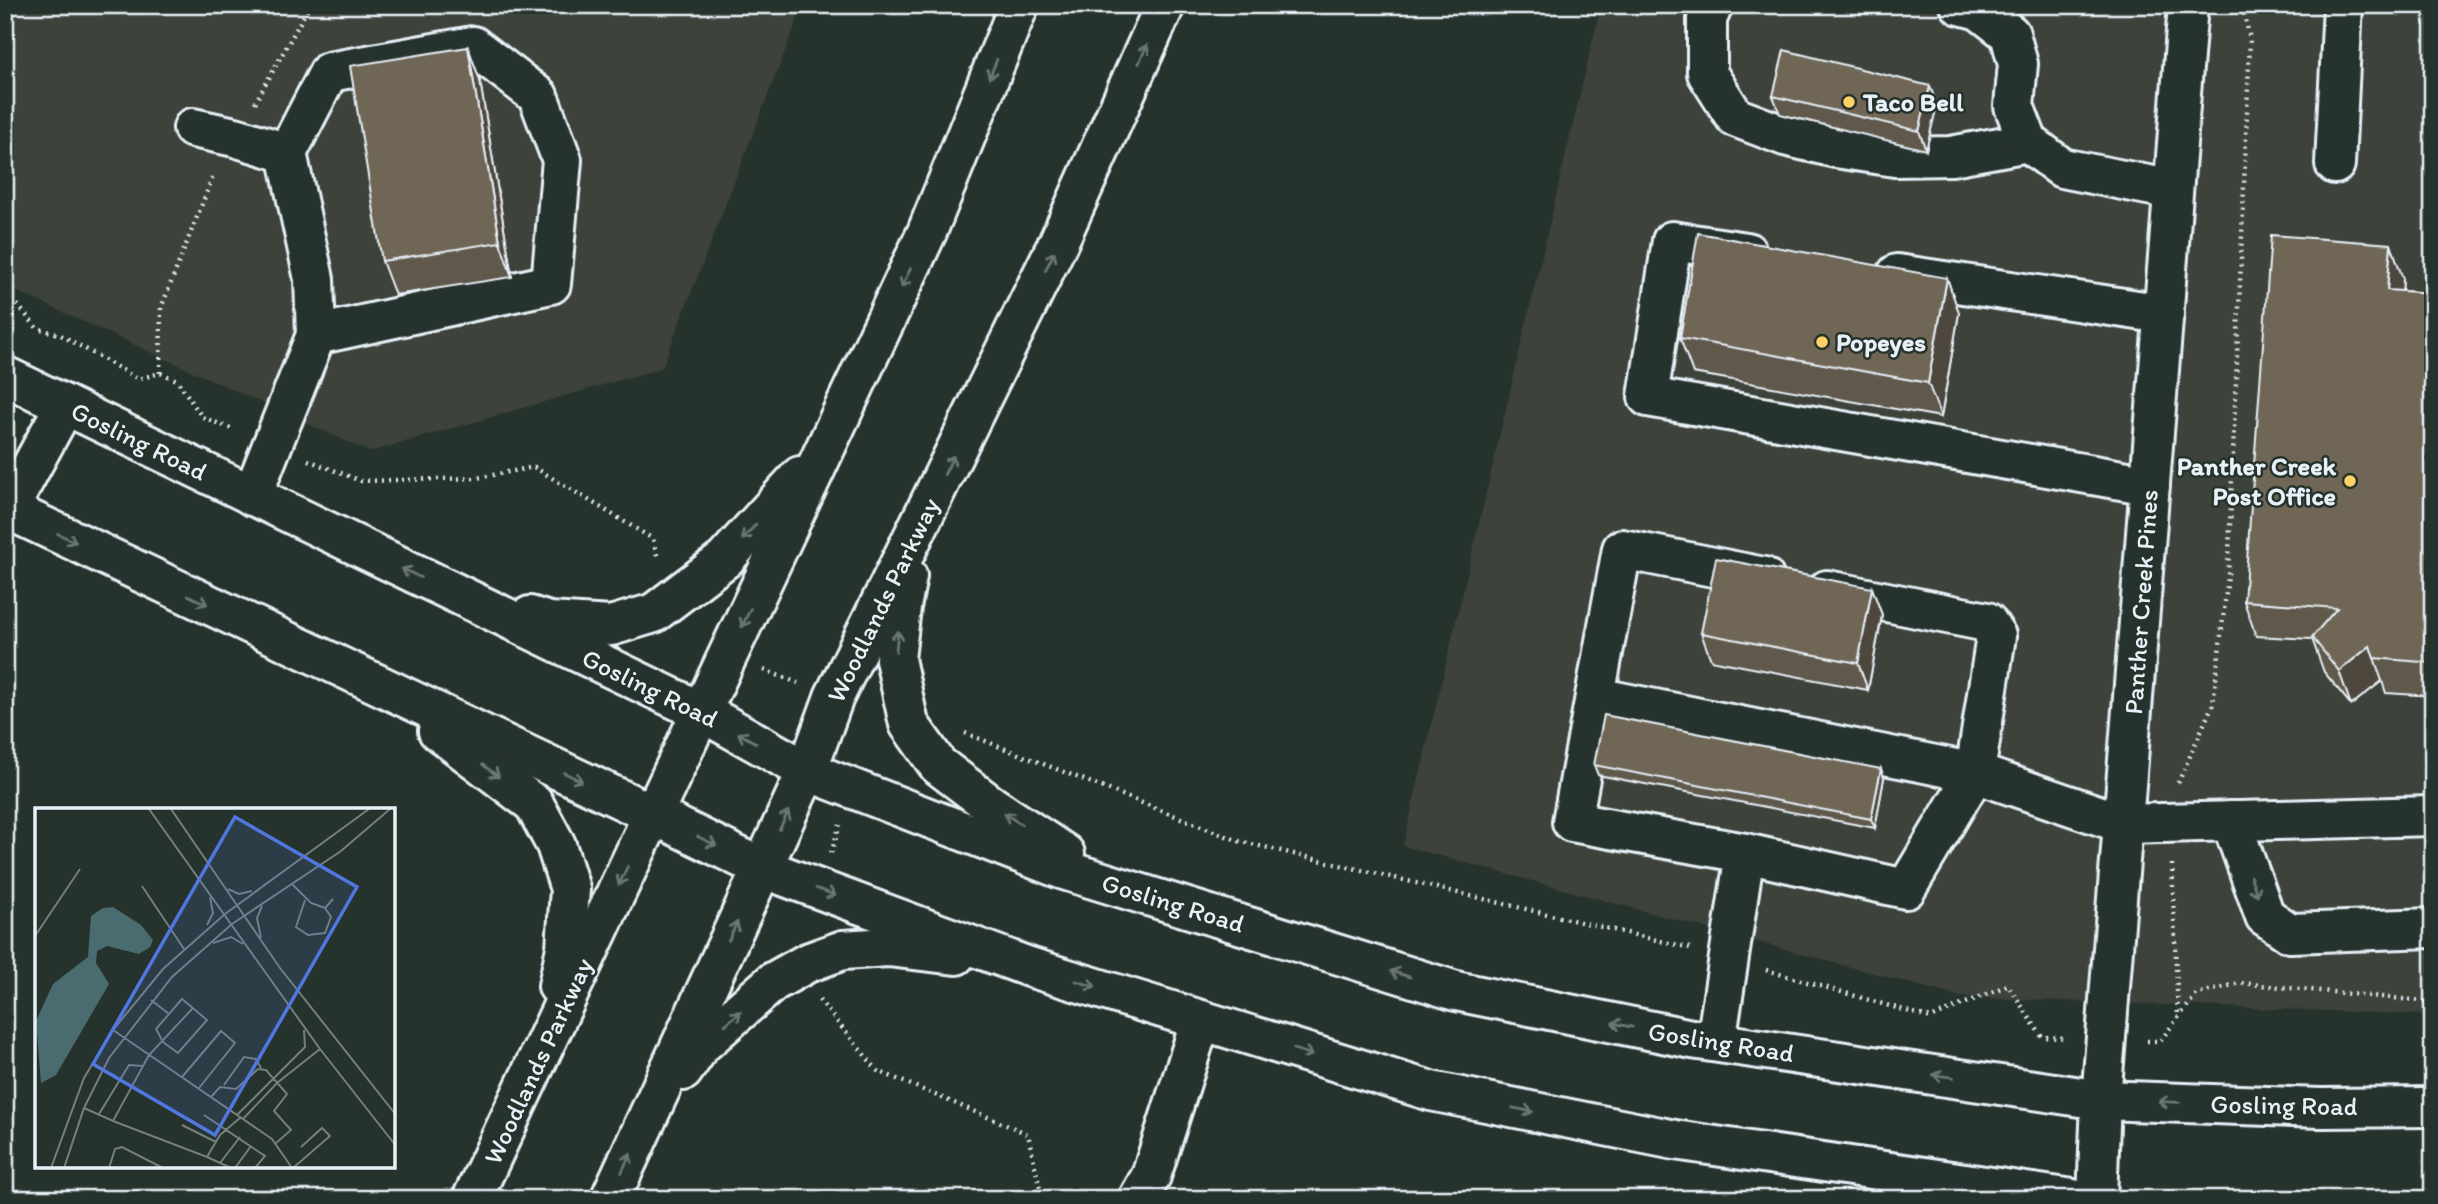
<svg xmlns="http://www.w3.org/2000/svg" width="2438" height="1204" font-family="Itim,sans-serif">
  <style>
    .built { fill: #3c423a }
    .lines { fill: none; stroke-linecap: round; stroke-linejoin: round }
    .minor-casing { stroke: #e8f1f8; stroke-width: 44 }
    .major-casing { stroke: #e8f1f8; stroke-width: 44 }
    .path { stroke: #e8f1f8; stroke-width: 4.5; stroke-dasharray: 2 5; stroke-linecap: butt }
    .minor { stroke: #26332d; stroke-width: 38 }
    .major { stroke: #26332d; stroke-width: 38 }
    .wall { fill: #5f584b; stroke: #e8f1f8; stroke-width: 2 }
    .shaded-wall { fill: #4e473d; stroke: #e8f1f8; stroke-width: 2 }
    .building { fill: #6f6657; stroke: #e8f1f8; stroke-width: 2 }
    .oneway { stroke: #6a7674 }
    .poi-dot { fill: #ffd166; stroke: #26332d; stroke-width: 2.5 }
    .labels { text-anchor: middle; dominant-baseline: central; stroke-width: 5; stroke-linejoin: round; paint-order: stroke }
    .poi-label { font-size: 26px; font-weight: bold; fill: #e8f1f8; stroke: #26332d; text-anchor: start }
    .street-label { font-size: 26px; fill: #e8f1f8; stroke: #26332d }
    .inset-road { fill: none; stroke: #747f7e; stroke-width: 2 }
    .view { fill: #5077e0; fill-opacity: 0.15; stroke: #5077e0; stroke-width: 3.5 }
    .inset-edge { fill: none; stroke: #e8f1f8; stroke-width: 3.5 }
  </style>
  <rect width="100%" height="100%" fill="#26332d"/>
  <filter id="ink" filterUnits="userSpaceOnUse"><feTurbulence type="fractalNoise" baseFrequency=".0143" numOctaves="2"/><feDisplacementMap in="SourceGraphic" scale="14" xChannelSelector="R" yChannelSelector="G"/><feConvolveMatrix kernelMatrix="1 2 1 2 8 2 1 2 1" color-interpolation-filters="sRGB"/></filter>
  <g filter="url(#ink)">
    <!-- built -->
    <g class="built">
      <polygon points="5,5 803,5 662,368 370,452 5,286"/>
      <polygon points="1601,5 2433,5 2433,1015 1961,997 1403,846"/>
    </g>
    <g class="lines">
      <defs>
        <g id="minor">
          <polyline points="1713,5 1707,19 1707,73 1735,117 1785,136 1836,148 1895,157 1951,156 2028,142"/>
          <polyline points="1960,5 1979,10 2010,34 2018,64 2014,106 2028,142 2062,168 2173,190"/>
          <polyline points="193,128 235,137 287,153 314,279 316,335 252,496"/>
          <polyline points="287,153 329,72 473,46 538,96 562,160 551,284 316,335"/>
          <polyline points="2335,164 2343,5"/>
          <polyline points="1747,252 1672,241 1648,397 2150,485"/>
          <polyline points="1897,274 2164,314"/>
          <polyline points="1595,697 1975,773 2124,824 2433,816"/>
          <polyline points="2231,821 2265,916 2290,933 2433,928"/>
          <polyline points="1745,853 1906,889 1975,773 1996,636 1987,622 1827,590"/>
          <polyline points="1716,1042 1745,853 1572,822 1622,549 1764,577"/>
          <polyline points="1138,1199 1151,1176 1201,1020"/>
          <polyline points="2097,1199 2101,1100 2188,5"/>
        </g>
        <g id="major">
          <polyline points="5,376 700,711 807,771 1061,869 1456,991 1692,1039 2101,1100 2321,1108 2433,1107"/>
          <polyline points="5,508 652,814 762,868 1029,967 1431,1091 1675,1140 2073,1199"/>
          <polyline points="8,510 65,405"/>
          <polyline points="907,576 901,607 895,659 909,724 938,765 992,806 1065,854"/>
          <polyline points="530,616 549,622 611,626 654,613 725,559 800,476"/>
          <polyline points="438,731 534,804 556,845 570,889 566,948 558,986"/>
          <polyline points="683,1071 701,1045 773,982 807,963 843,950 888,947 956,955"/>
          <polyline points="472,1199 927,232 1019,5"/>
          <polyline points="610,1199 807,771 834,697 1058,243 1165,5"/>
        </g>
      </defs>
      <!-- minor casing -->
      <use href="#minor" class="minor-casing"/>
      <!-- major casing -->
      <use href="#major" class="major-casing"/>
      <!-- path -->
      <g class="path">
        <polyline points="255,103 307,10 313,5"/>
        <polyline points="5,298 15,302 37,328 61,335 138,379 160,373 177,380 202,417 235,430"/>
        <polyline points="160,373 161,308 214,174"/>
        <polyline points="308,460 361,481 477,478 534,467 653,539 658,559"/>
        <polyline points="764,670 798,683"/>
        <polyline points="965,733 1239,841 1690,948"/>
        <polyline points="2178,783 2213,704 2228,576 2250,39 2242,5"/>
        <polyline points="831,853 840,825"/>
        <polyline points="2172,864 2178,1016"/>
        <polyline points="1766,970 1931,1018 2008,985 2042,1037 2065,1038"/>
        <polyline points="819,1000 878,1071 1028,1134 1042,1199"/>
        <polyline points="2147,1041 2160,1041 2197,994 2240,983 2433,1002"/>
      </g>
      <!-- minor -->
      <use href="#minor" class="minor"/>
      <!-- major -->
      <use href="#major" class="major"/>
    </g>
    <!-- wall -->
    <g class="wall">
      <polygon points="468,47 480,81 512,277 395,295 382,261"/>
      <polygon points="1773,96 1937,105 1926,150 1780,114"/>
      <polygon points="1947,278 1959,313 1941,417 1693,373 1680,338"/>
      <polygon points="2403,279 2402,291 2433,293 2433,696 2386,693 2382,681 2351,705 2324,672 2312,639 2256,636 2244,601"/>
      <polygon points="1872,588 1882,615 1868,690 1711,660 1701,633"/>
      <polygon points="1594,765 1881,769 1884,778 1875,828 1598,775"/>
    </g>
    <!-- shaded-wall -->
    <g class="shaded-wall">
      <polygon points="468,47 480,81 512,277 500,242"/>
      <polygon points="1930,86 1937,105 1926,150 1919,131"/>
      <polygon points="2391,244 2403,279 2400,325 2387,290"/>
      <polygon points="1947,278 1959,313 1941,417 1928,383"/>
      <polygon points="1872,588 1882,615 1868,690 1858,663"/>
      <polygon points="2370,646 2382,681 2351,705 2339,671"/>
      <polygon points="1881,769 1884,778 1875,828 1871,819"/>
    </g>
    <!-- building -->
    <g class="building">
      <polygon points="468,47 500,242 382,261 350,66"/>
      <polygon points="1784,50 1930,86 1919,131 1773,96"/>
      <polygon points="1698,233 1947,278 1928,383 1680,338"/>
      <polygon points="2271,235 2391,244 2387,290 2433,293 2433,663 2374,658 2370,646 2339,671 2312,637 2337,608 2244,601"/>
      <polygon points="1716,558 1872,588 1858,663 1701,633"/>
      <polygon points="1604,715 1881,769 1871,819 1594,765"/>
    </g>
    <!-- one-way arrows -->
    <defs><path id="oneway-shaft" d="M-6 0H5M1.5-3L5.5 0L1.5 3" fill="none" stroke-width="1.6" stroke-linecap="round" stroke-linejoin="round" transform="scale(1.75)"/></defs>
    <g class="oneway">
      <use href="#oneway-shaft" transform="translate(1143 54) rotate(-66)"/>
      <use href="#oneway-shaft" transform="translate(993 69) rotate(112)"/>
      <use href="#oneway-shaft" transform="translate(1050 261) rotate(-64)"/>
      <use href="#oneway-shaft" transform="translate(906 278) rotate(115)"/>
      <use href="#oneway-shaft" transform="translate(949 465) rotate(-64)"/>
      <use href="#oneway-shaft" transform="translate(749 532) rotate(132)"/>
      <use href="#oneway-shaft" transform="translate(67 538) rotate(25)"/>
      <use href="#oneway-shaft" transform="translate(411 573) rotate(-154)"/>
      <use href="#oneway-shaft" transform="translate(198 600) rotate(25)"/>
      <use href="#oneway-shaft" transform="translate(746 618) rotate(115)"/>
      <use href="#oneway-shaft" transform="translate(897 641) rotate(-83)"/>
      <use href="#oneway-shaft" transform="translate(747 738) rotate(-151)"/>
      <use href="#oneway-shaft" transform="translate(491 771) rotate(37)"/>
      <use href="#oneway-shaft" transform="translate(573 777) rotate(25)"/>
      <use href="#oneway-shaft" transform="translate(1013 819) rotate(-147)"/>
      <use href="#oneway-shaft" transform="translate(784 820) rotate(-65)"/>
      <use href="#oneway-shaft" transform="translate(707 841) rotate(26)"/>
      <use href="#oneway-shaft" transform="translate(623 876) rotate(115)"/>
      <use href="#oneway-shaft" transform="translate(2254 886) rotate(70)"/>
      <use href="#oneway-shaft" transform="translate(826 892) rotate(20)"/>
      <use href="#oneway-shaft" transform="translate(733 931) rotate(-65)"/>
      <use href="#oneway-shaft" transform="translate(1400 974) rotate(-163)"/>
      <use href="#oneway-shaft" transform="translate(1086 984) rotate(17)"/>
      <use href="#oneway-shaft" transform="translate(733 1018) rotate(-41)"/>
      <use href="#oneway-shaft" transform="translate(1622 1025) rotate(-169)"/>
      <use href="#oneway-shaft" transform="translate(1303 1052) rotate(17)"/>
      <use href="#oneway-shaft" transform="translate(1943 1076) rotate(-172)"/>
      <use href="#oneway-shaft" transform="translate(2169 1102) rotate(-178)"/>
      <use href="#oneway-shaft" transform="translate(1523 1110) rotate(11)"/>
      <use href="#oneway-shaft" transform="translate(626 1163) rotate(-65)"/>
    </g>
  </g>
  <!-- markers -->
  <g class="poi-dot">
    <circle cx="1849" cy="102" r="7"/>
    <circle cx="1822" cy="342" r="7"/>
    <circle cx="2350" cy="481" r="7"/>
  </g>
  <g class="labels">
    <!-- poi labels -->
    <g class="poi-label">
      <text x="1863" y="102">Taco Bell</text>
      <text x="1836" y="342">Popeyes</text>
      <text x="2336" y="466" text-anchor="end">Panther Creek<tspan x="2336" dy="30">Post Office</tspan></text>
    </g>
    <!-- street labels -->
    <g class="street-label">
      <text transform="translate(139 441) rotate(26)">Gosling Road</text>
      <text transform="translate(883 600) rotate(-64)">Woodlands Parkway</text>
      <text transform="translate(2141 602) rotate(-86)">Panther Creek Pines</text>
      <text transform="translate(650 688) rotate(26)">Gosling Road</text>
      <text transform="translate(1173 903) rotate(17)">Gosling Road</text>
      <text transform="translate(1721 1042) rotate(9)">Gosling Road</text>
      <text transform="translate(538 1061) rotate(-65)">Woodlands Parkway</text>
      <text transform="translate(2284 1105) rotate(1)">Gosling Road</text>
    </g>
  </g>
  <!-- overview -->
  <g transform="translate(35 808)">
    <rect width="360" height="360" fill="#26332d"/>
    <path d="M78,99l28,18 12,15 -3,7 -11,7 -32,-8 -10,5 -1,12 13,21 -53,91 -15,8 -5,-62 17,-37 35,-27 3,-41 12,-8z" fill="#4a6c70"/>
    <path class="inset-road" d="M114,1l171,240 76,97M136,1l109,159 116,147M257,76l19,19 14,5 8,-9M107,78l42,63M193,81l11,5 13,-3M270,92l-9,27 12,8 17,-2 6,-16 -6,-9M172,117l6,-12 -3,-16M0,128l45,-67M226,130l-4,-20 5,-12M178,135l18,-6 12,7M116,192l18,14 13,-15 25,21 -29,33 -15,-11 -7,-13 13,-15M78,222l159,109 20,29M147,269l39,-46 14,12 -36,45M189,277l20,-28 12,2 5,9M176,289l9,-10 16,2 22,-20 8,1 21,24 -13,17 17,19 -15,13M49,300l29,13 36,-66 44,-47M64,306l30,-49 14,1M169,307l61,41 -10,12M202,307l68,-68 -1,-17M208,311l34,-36 43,-34M78,313l94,36 13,-22 21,-18M147,317l34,17M172,349l24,11M185,355l20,-26M16,360l33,-90 29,-48 50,-61 62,-55 144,-105M29,360l20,-60 25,-50 63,-81 60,-53 109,-73 49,-42M74,360l6,-19 7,-2 41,21M200,360l16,-22M258,360l37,-32 -8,-8 -21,19"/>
    <path class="view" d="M200,9l122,70 -142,248 -122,-71z"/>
    <rect width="360" height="360" class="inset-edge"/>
  </g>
  <!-- margin -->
  <rect width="2438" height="1204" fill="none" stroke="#26332d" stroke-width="28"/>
  <rect x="14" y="14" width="2410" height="1176" fill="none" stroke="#e8f1f8" stroke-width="2.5" filter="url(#ink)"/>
</svg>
